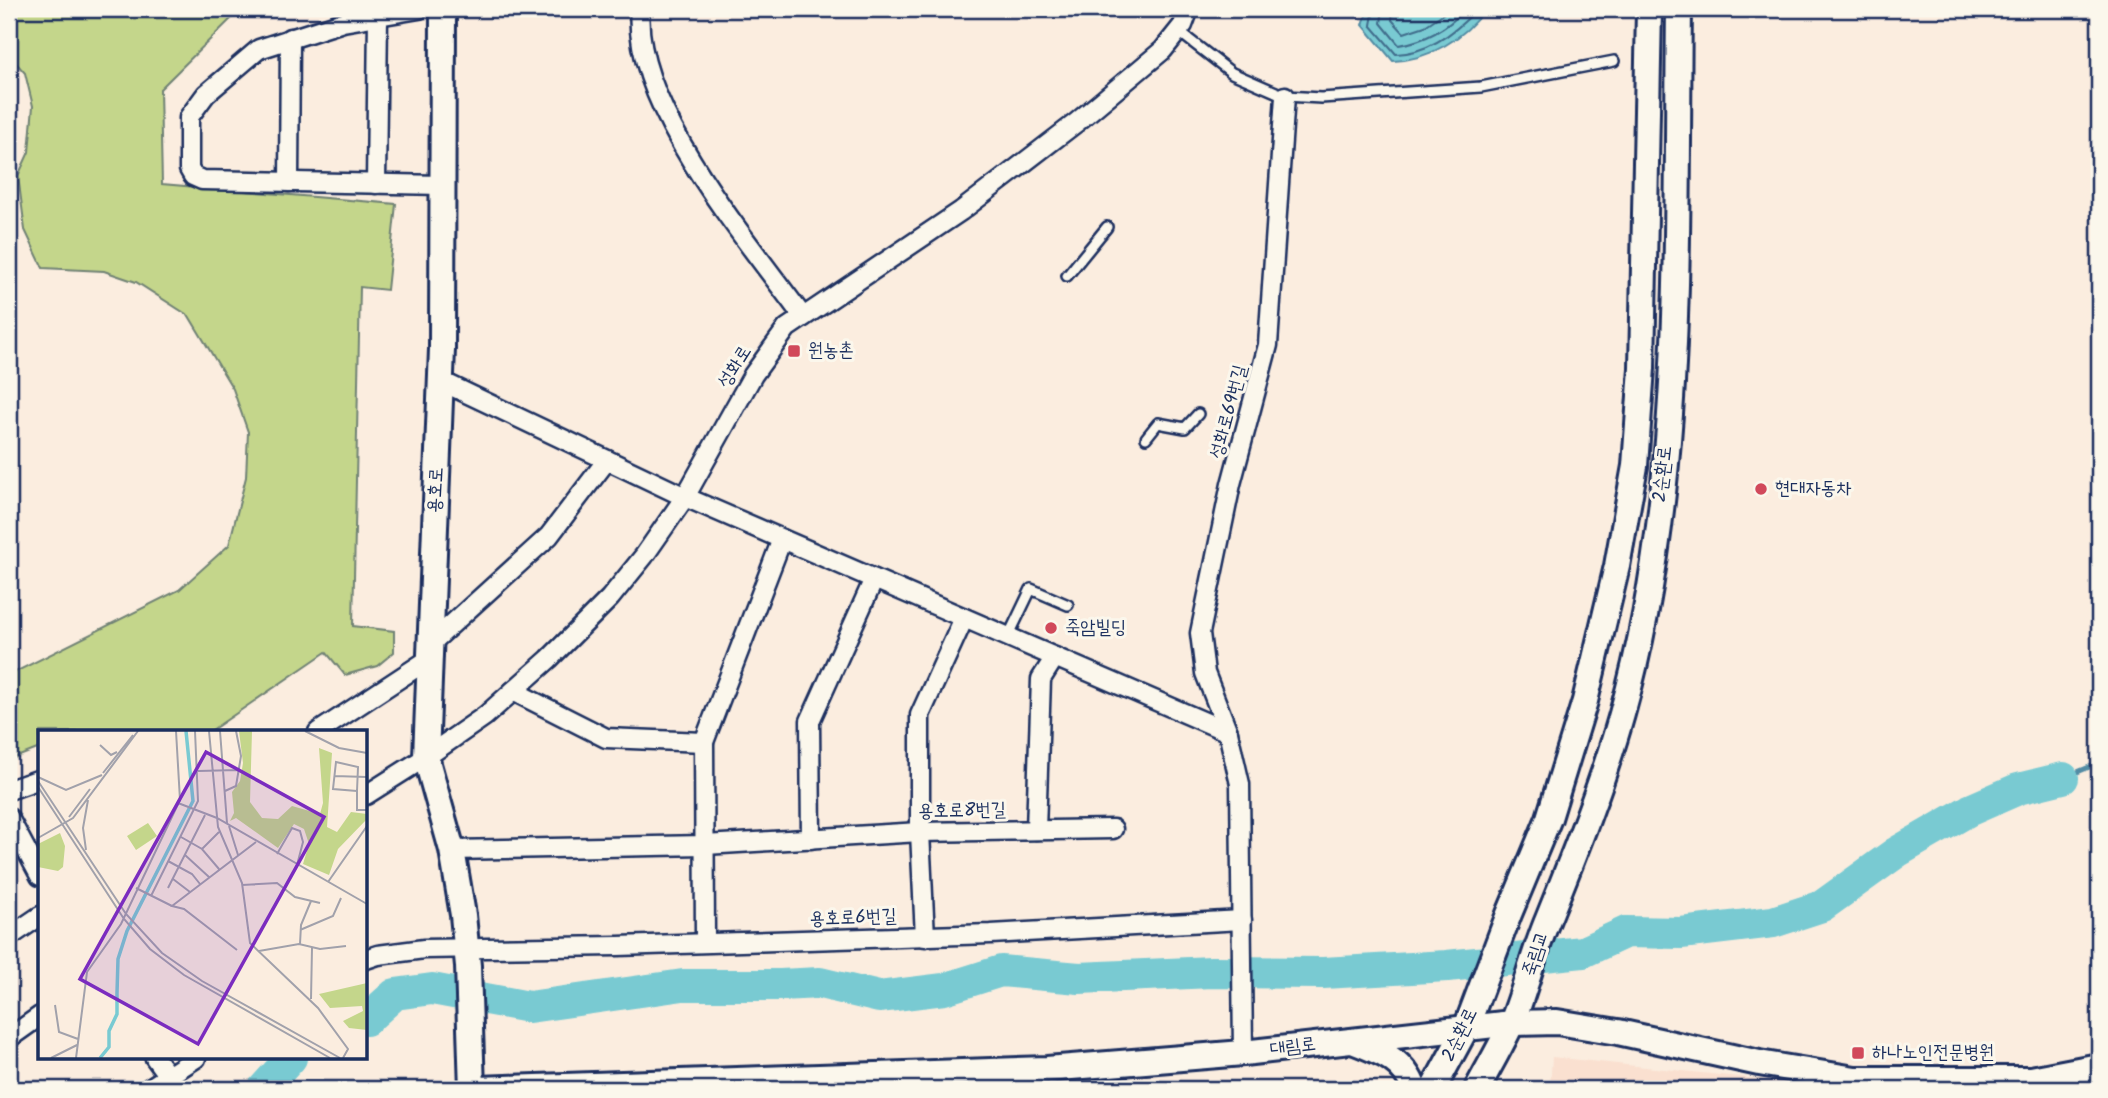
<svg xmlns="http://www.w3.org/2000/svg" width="2108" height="1098" font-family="Kalam,'Poor Story',sans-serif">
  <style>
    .built { fill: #fae0d0 }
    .green { fill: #c4d68b; stroke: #708274; stroke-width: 2 }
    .water { fill: #79cad2; stroke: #538ca4; stroke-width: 2 }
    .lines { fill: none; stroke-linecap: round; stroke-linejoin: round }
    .shore { stroke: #416d8c; stroke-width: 2 }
    .stream { stroke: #538ca4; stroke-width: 5 }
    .river { stroke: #79cad2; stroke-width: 32 }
    .lane-casing { stroke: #1b2f5e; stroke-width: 14 }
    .street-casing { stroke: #1b2f5e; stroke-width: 23 }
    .secondary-casing { stroke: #1b2f5e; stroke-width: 30 }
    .lane { stroke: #fbf7ec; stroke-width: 9 }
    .street { stroke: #fbf7ec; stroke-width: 18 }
    .secondary { stroke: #fbf7ec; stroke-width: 24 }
    .poi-dot { fill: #d1495b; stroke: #fbf7ec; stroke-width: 2.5 }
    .labels { text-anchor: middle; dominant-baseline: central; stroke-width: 6; stroke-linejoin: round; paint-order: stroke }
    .poi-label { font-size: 19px; fill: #1b2f5e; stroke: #fbf7ec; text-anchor: start }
    .street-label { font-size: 19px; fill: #1b2f5e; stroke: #fbf7ec }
    .inset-river { fill: none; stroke: #79cad2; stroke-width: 3.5 }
    .inset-road { fill: none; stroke: #a1a1ab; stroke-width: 2 }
    .view { fill: #7b2cbf; fill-opacity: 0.15; stroke: #7b2cbf; stroke-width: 3.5 }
    .inset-edge { fill: none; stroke: #1b2f5e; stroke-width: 3.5 }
  </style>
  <rect width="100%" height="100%" fill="#fbeddf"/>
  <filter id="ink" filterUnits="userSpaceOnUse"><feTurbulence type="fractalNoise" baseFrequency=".0143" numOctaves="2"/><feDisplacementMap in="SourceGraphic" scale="14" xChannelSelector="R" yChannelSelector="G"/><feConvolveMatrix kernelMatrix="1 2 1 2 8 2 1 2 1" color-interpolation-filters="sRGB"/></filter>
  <g filter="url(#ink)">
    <!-- built -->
    <polygon class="built" points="1552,1057 1843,1088 1843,1089 1550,1089"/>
    <!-- green -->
    <polygon class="green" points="9,9 241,9 160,89 162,184 396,204 387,290 360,287 353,626 394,631 394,652 377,666 345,675 326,652 209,732 40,732 40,748 9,760 9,675 179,590 229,545 246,477 248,432 233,389 189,316 136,282 104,271 43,268 25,230 18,176 29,152 33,106 25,73 9,55"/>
    <!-- water -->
    <path class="water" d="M1368,9h117c-20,29 -56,51 -92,52l-30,-36z"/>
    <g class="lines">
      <!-- shore -->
      <g class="shore">
        <path d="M1374,9l-3,16 25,29c33,-1 60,-22 81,-45"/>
        <path d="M1383,9l-2,14 18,22c26,-4 49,-17 66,-36"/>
        <polyline points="1393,9 1392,20 1404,33 1425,26 1450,9"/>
      </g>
      <!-- stream -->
      <polyline class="stream" points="2063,778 2099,763"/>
      <!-- river -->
      <g class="river">
        <polyline points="366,1020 395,994 432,989 529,1007 683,985 780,985 820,983 879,997 944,989 1001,971 1079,978 1212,972 1323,973 1447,966 1583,952 1626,932 1681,933 1773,922 1822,906 1897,852 1970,810 2018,789 2063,778"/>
        <polyline points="263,1089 291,1058"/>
      </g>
      <defs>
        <g id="lane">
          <polyline points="1178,31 1232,73 1285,96 1321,98 1481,87 1614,61"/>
          <polyline points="1067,276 1107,227"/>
          <polyline points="1146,438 1158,423 1185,428 1198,414"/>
          <polyline points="1008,637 1031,589 1068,605"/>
        </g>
        <g id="street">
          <polyline points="419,9 343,22 259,49 206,94 189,117 189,169 193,176 202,180 442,185"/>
          <path d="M640,9c-9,96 108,232 163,308"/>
          <polyline points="289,182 290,38"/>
          <polyline points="376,184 378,16"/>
          <polyline points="441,381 685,497 1228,732 1205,673 1200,633 1231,484 1268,345 1285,96"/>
          <polyline points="429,645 549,536 607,460"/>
          <polyline points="513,691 606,738 704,742"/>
          <polyline points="318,732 429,659"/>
          <polyline points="1228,732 1240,784 1243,1053"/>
          <polyline points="9,790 40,779"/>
          <polyline points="366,795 426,757 485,716 549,659 610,598 644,556 685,497 753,375 787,328 961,211 1077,122 1163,50 1183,25 1189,9"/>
          <polyline points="9,818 40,876"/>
          <polyline points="1036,830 1041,679 1055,657"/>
          <polyline points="811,839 810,721 874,579"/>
          <polyline points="452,850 705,845 920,832 1113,829"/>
          <polyline points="9,937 40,916"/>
          <polyline points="925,937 920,832 920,715 964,618"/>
          <polyline points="705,939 704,742 782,539"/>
          <polyline points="366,959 378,955 424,949 618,946 991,934 1242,920"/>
          <polyline points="9,1038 40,1016"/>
          <polyline points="155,1058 168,1076"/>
          <polyline points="148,1089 196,1058"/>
        </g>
        <g id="secondary">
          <polyline points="443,9 442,349 426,757 452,850 463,915 468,966 472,1089"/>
          <path d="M1355,1042c26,10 50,19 59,47"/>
          <polyline points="479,1089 1047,1069 1243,1053 1512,1023 1557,1022 1618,1032 1759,1063 1855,1079 2031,1079 2099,1066"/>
          <polyline points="1433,1089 1466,1028 1509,914 1549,818 1585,701 1617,566 1635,466 1642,368 1649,9"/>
          <path d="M1477,1089c12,-23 26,-46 36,-69 13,-33 21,-68 35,-101 27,-67 54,-134 74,-205 63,-224 54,-474 57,-705"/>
        </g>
      </defs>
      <!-- lane casing -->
      <use href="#lane" class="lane-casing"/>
      <!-- street casing -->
      <use href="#street" class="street-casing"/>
      <!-- secondary casing -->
      <use href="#secondary" class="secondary-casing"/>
      <!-- lane -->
      <use href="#lane" class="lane"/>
      <!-- street -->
      <use href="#street" class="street"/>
      <!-- secondary -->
      <use href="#secondary" class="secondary"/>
    </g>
  </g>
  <!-- markers -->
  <g class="poi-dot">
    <rect x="787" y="344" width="14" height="14" rx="3.5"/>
    <circle cx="1761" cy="489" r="7"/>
    <circle cx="1051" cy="628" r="7"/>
    <rect x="1851" y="1046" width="14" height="14" rx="3.5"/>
  </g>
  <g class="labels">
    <!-- poi labels -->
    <g class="poi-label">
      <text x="808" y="351">원농촌</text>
      <text x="1775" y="489">현대자동차</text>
      <text x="1065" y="628">죽암빌딩</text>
      <text x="1872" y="1053">하나노인전문병원</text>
    </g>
    <!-- street labels -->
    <g class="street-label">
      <text transform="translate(735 367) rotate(-58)">성화로</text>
      <text transform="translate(1229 412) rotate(-75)">성화로69번길</text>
      <text transform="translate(1663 474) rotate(-84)">2순환로</text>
      <text transform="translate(436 490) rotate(-87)">용호로</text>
      <text transform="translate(962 811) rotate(-1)">용호로8번길</text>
      <text transform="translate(853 918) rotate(-2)">용호로6번길</text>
      <text transform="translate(1536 954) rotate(-72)">죽림교</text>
      <text transform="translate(1460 1035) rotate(-64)">2순환로</text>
      <text transform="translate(1293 1047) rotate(-7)">대림로</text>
    </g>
  </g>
  <!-- overview -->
  <g transform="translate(38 730)">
    <rect width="329" height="329" fill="#fbeddf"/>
    <path d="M201,1h13l-2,71 12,16 16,1 14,-13 28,8 3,-11 -4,-55 13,5 -5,74 10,5 14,-20 16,2v5l-29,30 -9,26 -26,-11 6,-20 -5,-15 -10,-5 -16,24 -42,-30 -6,3 4,-8 -2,-21 8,-11 3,-18zM110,93l9,13 -21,14 -9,-14zM22,103l5,13 -2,21 -5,4 -20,-4v-23zM329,253v47l-18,-2 -6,-7 20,-10 -1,-5 -32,2 -11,-14z" fill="#c4d68b"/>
    <path class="inset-river" d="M79,263l1,-34 9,-28 66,-130 -7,-70M62,328l9,-11v-16l8,-17v-21"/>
    <path class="inset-road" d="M171,1l9,96 24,56 8,60 68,65 30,41 -5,9M182,1l7,92M267,1l34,17 28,5M62,15l11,10 6,-3M160,41l40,-1M65,43l30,-38M296,46l33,1M0,47l28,13 36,-15M0,51l88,133 36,39 40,28 138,77M0,57l86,132 26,30 34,26 146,83M187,61l11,-5 5,-30 -5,-25M319,61l-24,-2 3,-27 22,5 -1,24v19h10M140,73l39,15 150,86M31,87l21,-28M191,96l9,29M143,107l21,12 17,20M0,108l35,-20 65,-87M164,119l17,-17M48,120l-3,-22 5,-28M239,124l15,-26 8,3 3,11 -6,23M147,125l24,22M130,131l24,13 8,10M135,149l17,13M290,152l39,-56M204,155l35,-2 18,14 25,6M98,158l36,18M130,158l37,-73M113,166l47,-95 -3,-70M262,200l33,-14 8,-18M262,214l1,-19 10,-24M199,220l-53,-41 -12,-3 84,-64M221,221l40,-7 21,5 26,-3M273,269l1,-51M17,275l4,27 19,7M13,328l26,-13M38,328l11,-86 34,-48 59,-124 -4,-69"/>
    <path class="view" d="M168,22l118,65 -126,227 -118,-65z"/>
    <rect width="329" height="329" class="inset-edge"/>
  </g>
  <!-- margin -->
  <rect width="2108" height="1098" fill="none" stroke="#fbf7ec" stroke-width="35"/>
  <rect x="18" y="18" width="2073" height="1063" fill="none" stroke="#1b2f5e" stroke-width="2.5" filter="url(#ink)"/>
</svg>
